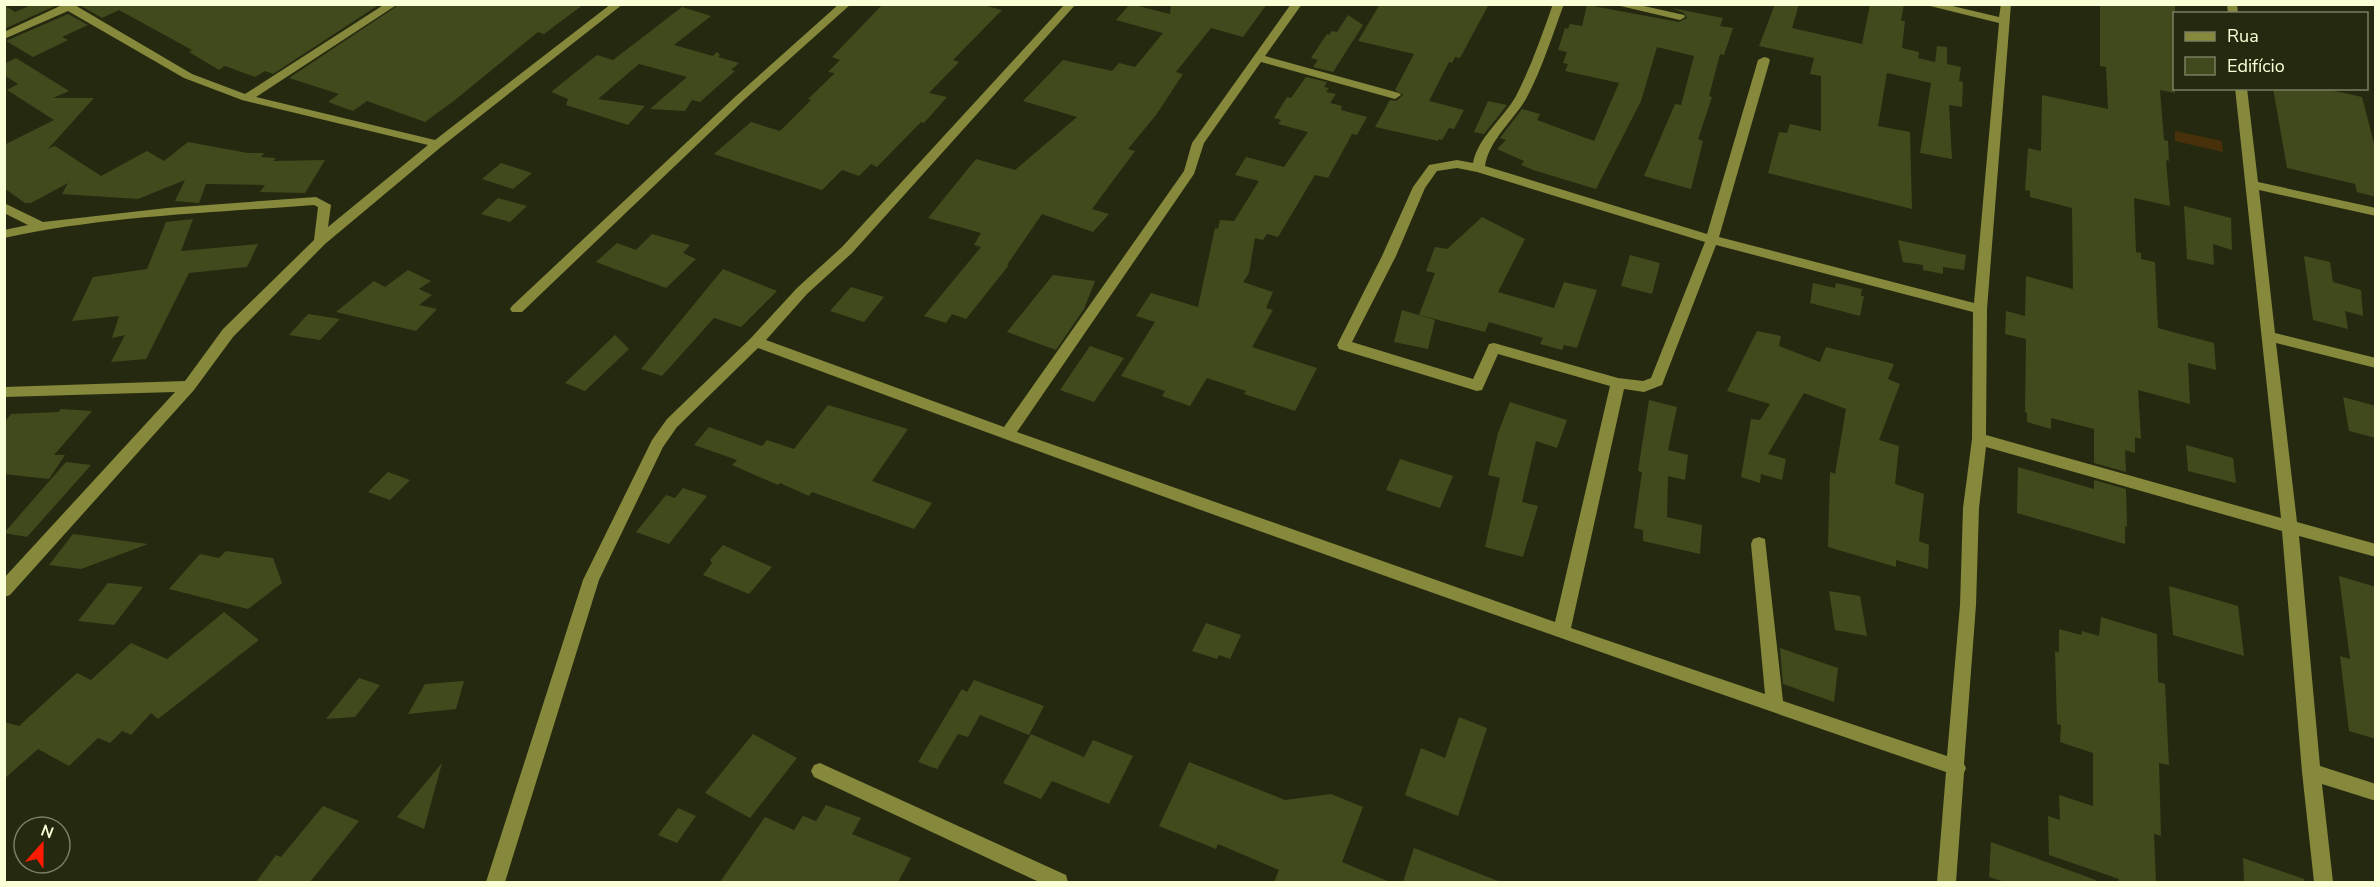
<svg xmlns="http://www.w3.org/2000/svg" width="2380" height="887" font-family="'Nunito Sans',sans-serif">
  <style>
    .water { fill: #48310a }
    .building { fill: #414a1c }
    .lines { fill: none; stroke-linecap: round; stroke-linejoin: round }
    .minor { fill: #86883b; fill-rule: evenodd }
  </style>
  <rect width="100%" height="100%" fill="#252910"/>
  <!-- water -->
  <polygon class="water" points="2175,131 2222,141 2223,152 2175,141"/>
  <!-- building -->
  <g class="building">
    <polygon points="34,4 57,5 4,29 4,5 15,12"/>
    <polygon points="78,4 380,4 273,74 265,71 255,77 225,66 219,70 189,52 192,50 119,10 102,18"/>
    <polygon points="400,4 584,4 544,34 538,32 455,100 425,122 367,101 353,111 328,102 339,94 289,78"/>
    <polygon points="883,4 979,4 1002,10 953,60 959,62 929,93 947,97 924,123 921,122 877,167 871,164 859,176 842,170 822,190 714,154 751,122 780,131 811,100 808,99 835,73 828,72 840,60 832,57"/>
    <polygon points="1130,4 1170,14 1171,4 1267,4 1243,37 1211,28 1176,72 1183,74 1156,115 1128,149 1135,151 1092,209 1109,214 1093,232 1042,214 1007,265 1009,265 966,319 952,314 946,323 924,316 981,247 974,245 981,233 928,218 976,159 1015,170 1077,117 1023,101 1063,60 1112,71 1119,63 1135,67 1163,33 1116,20"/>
    <polygon points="1380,4 1489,4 1460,58 1455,57 1452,63 1449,62 1429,101 1464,110 1454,129 1449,128 1442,140 1439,139 1438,141 1375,127 1390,100 1396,101 1403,95 1395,90 1414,54 1358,41"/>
    <polygon points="1775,4 1799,4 1792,28 1862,44 1870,4 1904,4 1901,21 1905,21 1902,48 1919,52 1918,58 1935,62 1937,46 1947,47 1947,64 1961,67 1959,81 1963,82 1962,107 1949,105 1952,159 1920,153 1931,83 1887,73 1878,126 1910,132 1912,209 1768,173 1779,132 1787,133 1790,124 1821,131 1821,76 1810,74 1814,58 1759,46"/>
    <polygon points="2100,4 2175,4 2175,93 2160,90 2164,140 2168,141 2169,161 2166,160 2170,206 2134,198 2136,252 2141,253 2141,259 2155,262 2158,328 2214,343 2216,370 2188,363 2190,404 2138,390 2141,439 2135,437 2135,453 2125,450 2126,472 2094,463 2094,429 2051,418 2051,429 2027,422 2027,413 2025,412 2026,339 2005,334 2006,311 2025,316 2026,276 2073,289 2072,208 2030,197 2030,191 2025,190 2028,148 2041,151 2042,95 2108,109 2106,67 2100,66"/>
    <polygon points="1587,5 1679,22 1687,18 1684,13 1672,8 1723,18 1720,26 1733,28 1724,55 1720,54 1709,96 1712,97 1698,139 1703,141 1691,189 1644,176 1675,104 1681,105 1694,56 1657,47 1641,101 1596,189 1533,170 1521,165 1524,161 1497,149 1506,140 1500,138 1522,109 1540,114 1537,120 1594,141 1619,83 1565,71 1568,64 1563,63 1567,52 1558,50 1565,28 1568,29 1570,24 1582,26"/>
    <polygon points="682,7 711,16 674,45 713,56 717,52 720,55 718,57 739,63 731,70 735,71 700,102 692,100 685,111 650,109 687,77 639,64 598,99 645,106 628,125 566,105 568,99 551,92 597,55 613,60"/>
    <polygon points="68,14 88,25 62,37 68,40 33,57 6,41"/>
    <polygon points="1348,15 1363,25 1333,72 1313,67 1318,60 1311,58 1327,34 1329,35 1332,31 1337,32"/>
    <polygon points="16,58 69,91 53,98 94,98 48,149 55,146 101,176 147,151 164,161 188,142 248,153 264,153 261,157 276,158 273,161 325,160 305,193 260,192 265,185 206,184 199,203 175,201 185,180 138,199 62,194 68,183 31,203 25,203 4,188 4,145 54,120 7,90 18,84 4,75 4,64"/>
    <polygon points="1306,77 1327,82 1324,87 1329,88 1326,92 1336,94 1330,103 1342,106 1341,110 1367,117 1357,135 1352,134 1328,178 1315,175 1278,237 1267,234 1263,240 1255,238 1249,273 1243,282 1273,292 1266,308 1273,310 1252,347 1317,368 1295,411 1244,394 1246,391 1207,378 1190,406 1162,396 1165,391 1121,376 1155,322 1136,316 1151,293 1198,307 1215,228 1218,229 1220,220 1234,221 1259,181 1235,175 1246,157 1284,167 1308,132 1278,124 1281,120 1274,118 1287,97 1291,98"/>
    <polygon points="2273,88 2321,88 2362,97 2376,151 2376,197 2357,192 2355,184 2287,168"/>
    <polygon points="1488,101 1507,105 1484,134 1474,132"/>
    <polygon points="501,163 532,173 513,189 482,179"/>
    <polygon points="498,198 527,206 510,222 481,214"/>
    <polygon points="2184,206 2231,218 2232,250 2213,244 2214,265 2187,259"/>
    <polygon points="1482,217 1525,239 1498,292 1554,308 1564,282 1597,290 1577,348 1564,345 1562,350 1540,344 1543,338 1489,322 1485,332 1419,315 1435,273 1426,271 1435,247 1447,249"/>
    <polygon points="193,219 181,251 258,244 247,267 189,273 146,359 111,362 125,335 112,338 119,316 72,321 93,277 147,269 166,222"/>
    <polygon points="652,234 690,245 683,253 696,259 666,288 596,262 617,243 636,250"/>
    <polygon points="1898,240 1966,255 1964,270 1943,267 1943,274 1923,270 1923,265 1903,262"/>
    <polygon points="1630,255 1660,263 1652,294 1621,286"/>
    <polygon points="2304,256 2330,262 2333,282 2361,290 2363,316 2345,311 2348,329 2313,320"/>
    <polygon points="723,269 777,291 741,327 714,318 662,376 641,369"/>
    <polygon points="408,270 431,281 419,289 432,295 419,305 437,309 416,331 336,312 374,281 385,287"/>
    <polygon points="1053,275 1095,281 1084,309 1056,350 1007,332"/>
    <polygon points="1813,283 1835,288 1836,283 1862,289 1861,296 1864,296 1860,316 1810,303"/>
    <polygon points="851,287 884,297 864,322 830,311"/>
    <polygon points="1402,310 1435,320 1428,349 1394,342"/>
    <polygon points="308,314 340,319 320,340 289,335"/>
    <polygon points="1757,331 1781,336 1779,346 1820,362 1826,347 1894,364 1888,379 1900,384 1879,440 1899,446 1895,484 1924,494 1919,541 1929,545 1928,569 1896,560 1896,567 1828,547 1830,472 1835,474 1846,409 1804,393 1768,454 1786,459 1782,480 1761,474 1760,483 1741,477 1751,419 1760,420 1770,404 1727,391"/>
    <polygon points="615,335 629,349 585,391 565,383"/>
    <polygon points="1090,346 1124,358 1094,402 1060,390"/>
    <polygon points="2343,397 2376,406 2376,438 2349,431"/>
    <polygon points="1649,400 1677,407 1668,450 1688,455 1685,480 1668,476 1667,517 1702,525 1700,554 1643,541 1643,530 1634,528 1642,472 1638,471"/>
    <polygon points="1510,402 1567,420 1557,448 1536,441 1522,502 1538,506 1523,557 1485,547 1500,478 1488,475 1498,433"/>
    <polygon points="828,405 908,429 872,481 932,503 914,529 812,492 809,496 780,483 778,485 732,465 737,460 694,445 709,427 762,446 767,440 794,449"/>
    <polygon points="61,409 92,411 54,455 65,455 49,479 4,474 4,423 11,414 58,412"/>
    <polygon points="2186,445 2233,458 2236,483 2188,471"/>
    <polygon points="1400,459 1453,476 1440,508 1386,490"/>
    <polygon points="66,462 91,465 27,537 4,533"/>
    <polygon points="2018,467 2094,489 2094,480 2126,489 2127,527 2125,526 2125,544 2017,513"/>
    <polygon points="388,472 410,480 390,500 368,492"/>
    <polygon points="683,488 707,496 669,544 636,532 666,495 675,498"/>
    <polygon points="73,534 148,544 81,569 49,565"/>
    <polygon points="723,545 772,567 749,594 703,575 712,563 710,560"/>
    <polygon points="226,551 273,558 282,583 248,609 169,589 200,554 219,558"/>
    <polygon points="2339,576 2376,587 2376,739 2349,731 2340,656 2350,659"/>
    <polygon points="108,583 143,587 114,625 78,621"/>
    <polygon points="2169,586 2238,606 2244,656 2173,635"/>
    <polygon points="1829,591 1860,596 1867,636 1835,630"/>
    <polygon points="224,612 259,640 158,719 151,713 131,735 122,731 110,743 98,738 69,766 38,749 4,779 4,722 19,726 77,673 91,680 131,643 167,659"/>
    <polygon points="2101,617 2157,634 2158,682 2165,684 2169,765 2159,763 2161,836 2154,834 2156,882 2119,882 2119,879 2049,855 2048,816 2060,820 2059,795 2093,806 2093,753 2060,742 2061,725 2057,724 2055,651 2059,653 2059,629 2081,635 2082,631 2099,636"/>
    <polygon points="1206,623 1241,635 1230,659 1219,655 1217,659 1192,651"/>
    <polygon points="1780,648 1838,668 1834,702 1783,684"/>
    <polygon points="359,678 380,685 355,717 326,719"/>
    <polygon points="974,680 1044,706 1029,735 980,715 968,737 958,734 937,769 918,762 962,689 967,692"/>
    <polygon points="464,681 456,709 408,714 425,684"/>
    <polygon points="1459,717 1487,728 1458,816 1405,795 1421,748 1445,758"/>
    <polygon points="753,734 797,758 750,818 705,793"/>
    <polygon points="1031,734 1084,757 1093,740 1133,756 1109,804 1052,781 1041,799 1003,783"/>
    <polygon points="1189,762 1285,800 1331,794 1363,807 1342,862 1390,882 1274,882 1279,870 1218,844 1216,849 1159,826"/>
    <polygon points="442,763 424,829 397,817"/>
    <polygon points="826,805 861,818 852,834 911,858 898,882 720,882 765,817 794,830 803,816 816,821"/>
    <polygon points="323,806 359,821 310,882 256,882 276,855 281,857"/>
    <polygon points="678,808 696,816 677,843 658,835"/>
    <polygon points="1991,842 2096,880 2096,882 2005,882 1989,877"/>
    <polygon points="1414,848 1498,881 1498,882 1403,882"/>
    <polygon points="2243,858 2304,879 2304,882 2244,882"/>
  </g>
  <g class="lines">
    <!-- minor -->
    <g class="minor">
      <path d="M59,4h14l119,70 53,20 140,-90h13l-142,93 179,43 176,-136h12l-182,143 -116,97 -92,93 -39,53 -184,205 -6,2v-19l171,-186 -171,5v-10l181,-6 38,-52 91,-89 4,-33 -4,-2c-103,8 -208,11 -310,33v-8l24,-5 -24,-12v-10l39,19 124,-14 149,-11 15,8 -3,22 100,-82 -186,-45 -58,-22 -116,-67 -64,28v-7l56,-26z"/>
      <polygon points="839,4 851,4 744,100 522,312 512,312 510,309 512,306 736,96"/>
      <path d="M1065,4h11l-224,249 -45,41 -41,46 238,87 180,-256 8,-28 99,-139h11l-37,52 134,37 2,2 -6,4 -134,-37 -57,81 -10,31 -177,258 538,190 55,-236 -112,-32 -16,36 -5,1 -138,-42 -2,-4 45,-89 31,-69 16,-22 28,-5 16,3c5,-26 30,-44 43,-67 15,-29 26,-61 37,-92h11c-12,32 -22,65 -38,95 -13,22 -37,41 -41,67l222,68 51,-174 6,-3 4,1 2,2 -51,177 255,66 25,-280 -77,-19h22l55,13 2,-13h10l-24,305 -1,126 295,83 -46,-430h12l11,94 118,26v8l-117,-26 16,143 101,25v10l-100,-25 21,179 79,22v13l-77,-21 21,230 56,18v17l-54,-17 11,98h-19l-12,-110 -20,-241 -296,-84 -7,61 -3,97 -12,159 2,4 -2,5 -8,109h-19l9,-110c-398,-137 -793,-277 -1188,-424l-81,79 -14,20 -64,133 -94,302h-19l97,-302 69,-140 15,-21 84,-81 46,-50 45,-41zM1457,168l20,4 228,70 -54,136 -8,3 -25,-3 -124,-35 -5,1 -16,35 -121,-37 44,-86 29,-68 12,-17zM1716,245l257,67 -1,127 -9,69 -3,97 -13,151 -164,-55 -18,-162 -6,-2 -6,2 -2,5 14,150 -194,-66 53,-239 20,3 18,-7z"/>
      <polygon points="1612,4 1635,4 1684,15 1685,17 1680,20"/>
      <polygon points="2227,4 2237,4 2238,14 2228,14"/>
      <polygon points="820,763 1066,875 1068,882 1039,882 814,777 811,771 814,765"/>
    </g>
  </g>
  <!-- border -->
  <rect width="2380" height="887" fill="none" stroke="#fbffd8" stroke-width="12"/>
  <!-- legend -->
  <rect x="2173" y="12" width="195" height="78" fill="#252910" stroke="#7b7f60" stroke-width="1.5"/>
  <rect x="2185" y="32" width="30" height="9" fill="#86883b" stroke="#7b7f60" stroke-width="1.5"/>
  <text x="2227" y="42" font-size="18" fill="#fbffd8">Rua</text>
  <rect x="2185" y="57" width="30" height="18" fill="#414a1c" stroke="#7b7f60" stroke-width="1.5"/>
  <text x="2227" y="72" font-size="18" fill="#fbffd8">Edifício</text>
  <!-- north arrow -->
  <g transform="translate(42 845) rotate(21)"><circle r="28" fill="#252910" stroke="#7b7f60" stroke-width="1.5"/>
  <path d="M0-4.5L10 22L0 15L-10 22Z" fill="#ff1a04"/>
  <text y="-9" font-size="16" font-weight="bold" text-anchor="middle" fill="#fbffd8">N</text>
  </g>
</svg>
